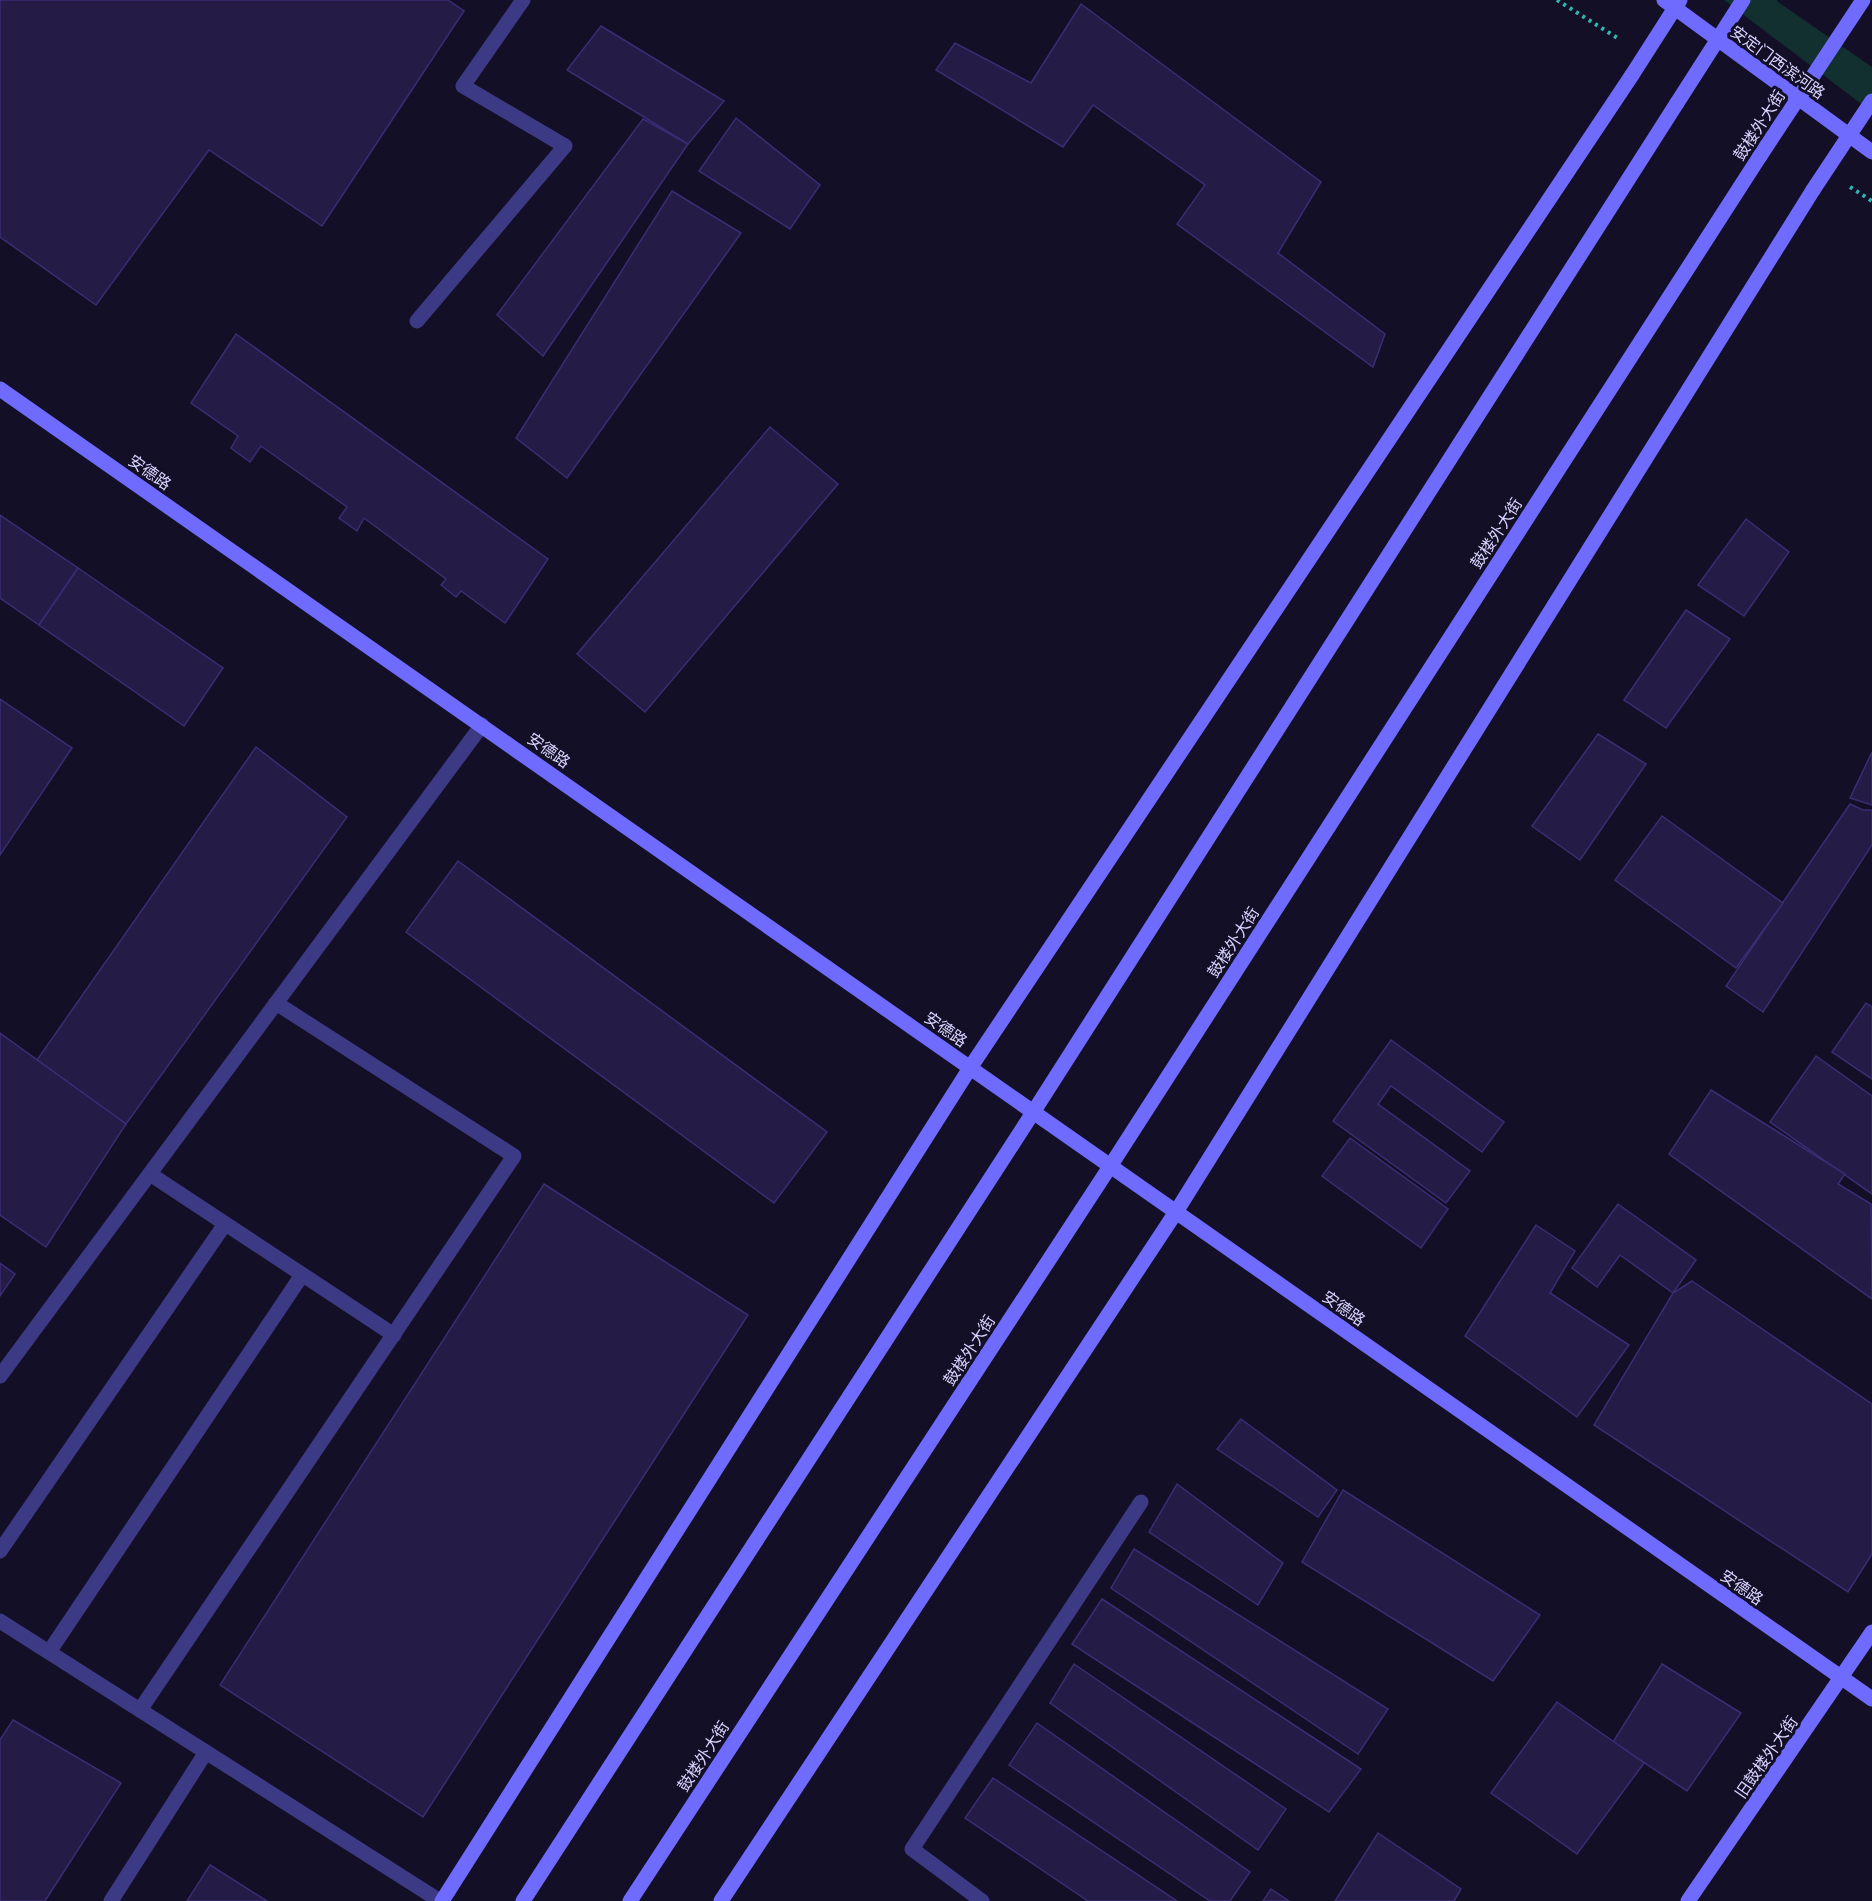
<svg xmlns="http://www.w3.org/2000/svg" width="1872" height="1901" font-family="Inter,'Noto Sans SC',sans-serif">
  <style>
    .green { fill: #12302f }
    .pier { fill: #130f26 }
    .building { fill: #241b47; stroke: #3b2d73; stroke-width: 1.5 }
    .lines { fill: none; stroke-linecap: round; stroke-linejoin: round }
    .path { stroke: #2fb8b0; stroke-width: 4; stroke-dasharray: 3 4.5; stroke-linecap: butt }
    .lane { stroke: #3d3a85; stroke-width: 15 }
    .secondary { stroke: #6f6bff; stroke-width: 15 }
    .secondary-bridge { stroke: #6f6bff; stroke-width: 15 }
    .labels { text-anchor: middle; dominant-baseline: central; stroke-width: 6; stroke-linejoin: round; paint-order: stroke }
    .street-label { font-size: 16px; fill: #d9d4ff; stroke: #130f26 }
  </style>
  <rect width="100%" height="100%" fill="#130f26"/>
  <!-- green -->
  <polygon class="green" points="1724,0 1872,0 1872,112"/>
  <!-- pier -->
  <polygon class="pier" points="1777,0 1872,0 1872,67 1778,2"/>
  <!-- building -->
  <g class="building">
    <polygon points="0,0 448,0 464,11 322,226 209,150 96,305 0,237"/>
    <polygon points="1081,4 1321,182 1278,253 1385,334 1373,367 1177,224 1205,185 1093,105 1063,147 936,70 955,43 1031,83"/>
    <polygon points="601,26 724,101 688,144 567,70"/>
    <polygon points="736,118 820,185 790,229 699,171"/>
    <polygon points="643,119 688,144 543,356 497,315"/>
    <polygon points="672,191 741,233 567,478 516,438"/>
    <polygon points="236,334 548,559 505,623 461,591 456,597 441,585 446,579 364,518 357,531 339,518 347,507 261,446 250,462 231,448 238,436 191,403"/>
    <polygon points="770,427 838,484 645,712 577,654"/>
    <polygon points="0,515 78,568 39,625 0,598"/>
    <polygon points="1746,519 1789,552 1744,616 1698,585"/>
    <polygon points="78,568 223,668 184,726 39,625"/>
    <polygon points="1686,610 1730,639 1666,728 1624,700"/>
    <polygon points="0,699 72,748 0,855"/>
    <polygon points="1598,734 1646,764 1580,860 1532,826"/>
    <polygon points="256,747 347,817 126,1124 37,1060"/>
    <polygon points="1872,752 1872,805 1850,798"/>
    <polygon points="1850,804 1863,810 1872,810 1872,845 1763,1012 1726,986"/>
    <polygon points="1662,816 1783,903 1736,968 1615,880"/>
    <polygon points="458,861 827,1132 774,1203 406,932"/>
    <polygon points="1866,1003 1872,1007 1872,1079 1832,1052"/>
    <polygon points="0,1033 126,1124 46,1247 0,1215"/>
    <polygon points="1391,1040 1504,1122 1482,1152 1391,1086 1378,1104 1470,1171 1446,1203 1333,1121"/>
    <polygon points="1816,1056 1872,1096 1872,1194 1770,1122"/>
    <polygon points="1711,1090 1845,1174 1838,1184 1871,1204 1872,1299 1669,1154"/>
    <polygon points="1350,1138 1448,1209 1421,1248 1322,1176"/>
    <polygon points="544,1184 748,1315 423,1817 220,1685"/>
    <polygon points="1618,1204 1696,1260 1673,1293 1620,1255 1597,1287 1572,1268"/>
    <polygon points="1536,1225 1575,1251 1550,1293 1629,1345 1577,1417 1465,1336"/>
    <polygon points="0,1263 15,1274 0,1296"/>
    <polygon points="1692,1281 1872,1404 1872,1554 1848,1592 1594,1425 1673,1293"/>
    <polygon points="1241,1419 1337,1490 1318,1517 1217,1449"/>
    <polygon points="1177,1484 1283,1563 1258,1605 1149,1532"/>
    <polygon points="1343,1490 1540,1615 1493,1681 1302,1562"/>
    <polygon points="1134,1549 1388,1709 1358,1754 1111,1588"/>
    <polygon points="1102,1599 1361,1769 1329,1812 1072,1644"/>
    <polygon points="1074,1664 1286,1809 1258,1850 1050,1703"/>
    <polygon points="1662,1664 1741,1713 1687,1791 1613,1742"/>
    <polygon points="1557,1702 1644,1763 1577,1854 1491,1793"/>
    <polygon points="13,1720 121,1783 45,1901 0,1901 0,1740"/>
    <polygon points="1037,1723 1250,1872 1230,1901 1210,1901 1009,1765"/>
    <polygon points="993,1778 1177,1901 1088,1901 965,1818"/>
    <polygon points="1378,1833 1461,1889 1454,1901 1335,1901"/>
    <polygon points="210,1865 267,1901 187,1901"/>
    <polygon points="1271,1889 1289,1901 1263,1901"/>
  </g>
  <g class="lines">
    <!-- path -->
    <g class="path">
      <polyline points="1557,0 1619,39"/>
      <polyline points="1850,187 1872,201"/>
    </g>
    <!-- lane -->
    <g class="lane">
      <polyline points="417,321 565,146 463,86 523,0"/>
      <polyline points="150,1174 394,1335"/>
      <polyline points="0,1376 482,725"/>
      <polyline points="0,1551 225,1224"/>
      <polyline points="0,1621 440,1901"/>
      <polyline points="49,1652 302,1275"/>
      <polyline points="140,1710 514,1156 276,1003"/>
      <polyline points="111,1901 206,1752"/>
      <polyline points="982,1901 912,1849 1141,1502"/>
    </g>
    <!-- secondary -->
    <g class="secondary">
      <polyline points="1664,0 1872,152"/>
      <polyline points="0,389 1872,1699"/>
      <polyline points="442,1901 970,1068 1632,75"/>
      <polyline points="523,1901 1034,1111 1677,103"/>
      <polyline points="630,1901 1111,1165 1760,156"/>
      <polyline points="721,1901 1176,1212 1813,190"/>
      <polyline points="1688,1901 1872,1632"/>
    </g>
    <!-- secondary-bridge -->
    <g class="secondary-bridge">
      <polyline points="1632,75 1680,0"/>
      <polyline points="1677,103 1743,0"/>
      <polyline points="1760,156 1863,0"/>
      <polyline points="1813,190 1872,101"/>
    </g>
  </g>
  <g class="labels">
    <!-- street labels -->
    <g class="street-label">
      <text transform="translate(1778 62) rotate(36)">安定门西滨河路</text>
      <text transform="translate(1759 125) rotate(-57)">鼓楼外大街</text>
      <text transform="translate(150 472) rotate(35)">安德路</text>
      <text transform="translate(1496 533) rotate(-57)">鼓楼外大街</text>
      <text transform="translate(549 750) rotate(35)">安德路</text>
      <text transform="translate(1233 942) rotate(-57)">鼓楼外大街</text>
      <text transform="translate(946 1029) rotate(35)">安德路</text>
      <text transform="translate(1344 1308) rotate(35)">安德路</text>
      <text transform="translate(969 1350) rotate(-57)">鼓楼外大街</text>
      <text transform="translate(1742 1587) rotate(35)">安德路</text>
      <text transform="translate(703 1756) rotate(-57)">鼓楼外大街</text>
      <text transform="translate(1766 1757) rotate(-55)">旧鼓楼外大街</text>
    </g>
  </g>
</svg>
